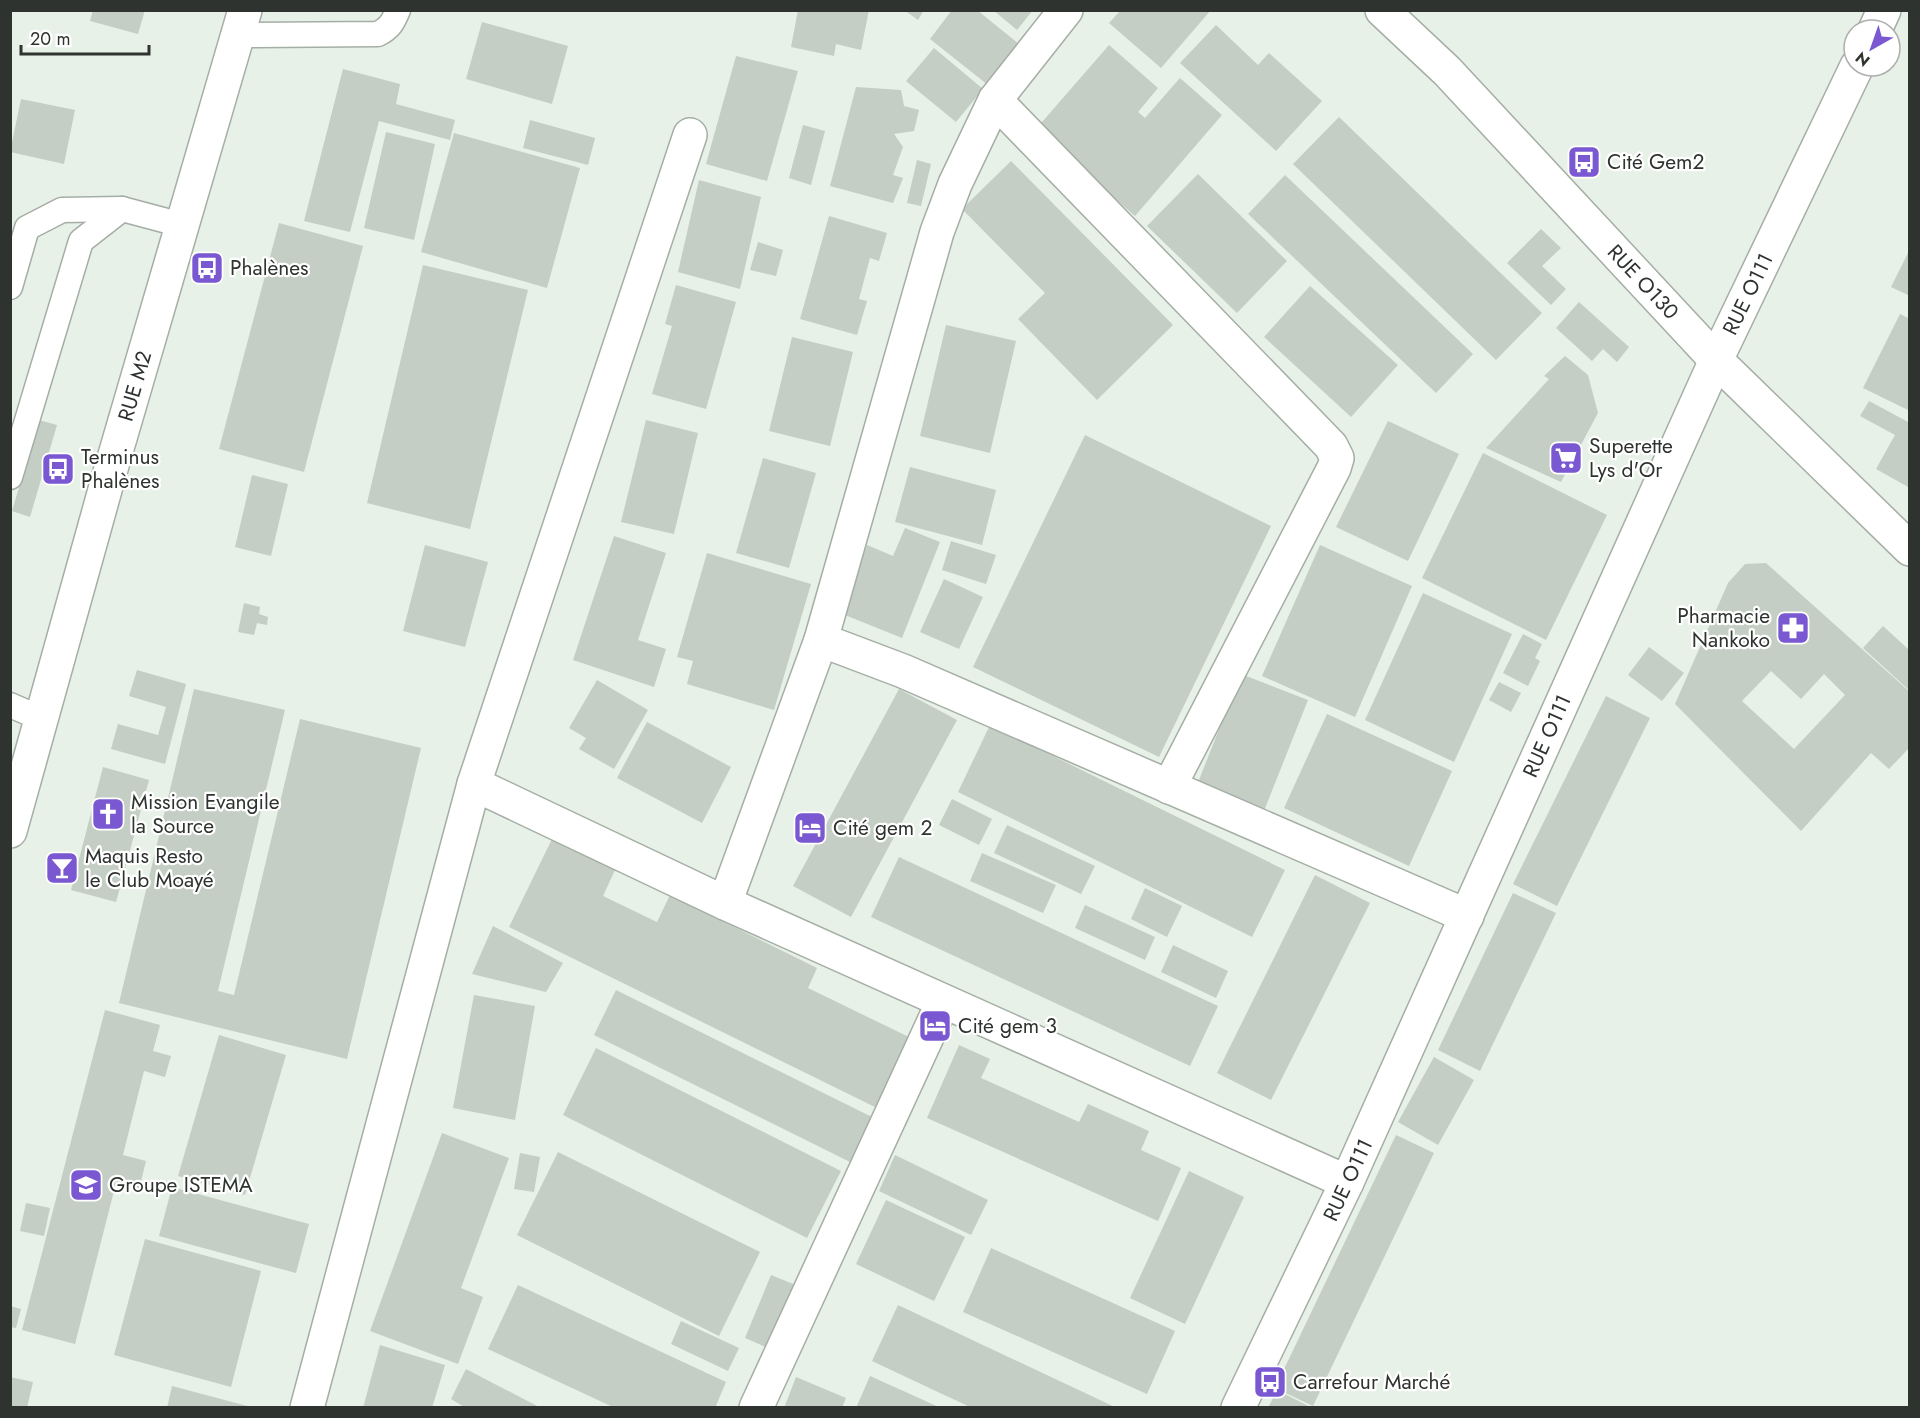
<svg xmlns="http://www.w3.org/2000/svg" width="1920" height="1418" font-family="Jost,sans-serif">
  <style>
    .building { fill: #c4cec4; fill-rule: evenodd }
    .lines { fill: none; stroke-linecap: round; stroke-linejoin: round }
    .lane-casing { stroke: #a5aea5; stroke-width: 27 }
    .street-casing { stroke: #a5aea5; stroke-width: 36 }
    .secondary-casing { stroke: #a5aea5; stroke-width: 36 }
    .lane { stroke: #fff; stroke-width: 24 }
    .street { stroke: #fff; stroke-width: 33 }
    .secondary { stroke: #fff; stroke-width: 33 }
    .labels { text-anchor: middle; dominant-baseline: central; stroke-width: 4.5; stroke-linejoin: round; paint-order: stroke }
    .poi-label { font-size: 21px; fill: #2f332f; stroke: #fff; text-anchor: start }
    .street-label { font-size: 21px; fill: #2f332f; stroke: #fff }
  </style>
  <rect width="100%" height="100%" fill="#e7f1e7"/>
  <!-- building -->
  <g class="building">
    <polygon points="93,10 145,10 138,34 90,21"/>
    <polygon points="798,10 869,10 861,50 836,44 834,56 791,47"/>
    <polygon points="904,10 924,10 918,20"/>
    <polygon points="952,10 977,10 1020,45 988,85 930,39"/>
    <polygon points="993,10 1033,10 1017,30"/>
    <polygon points="1121,10 1211,10 1161,68 1109,23"/>
    <polygon points="482,22 568,46 552,104 466,79"/>
    <polygon points="1216,25 1258,65 1269,53 1322,101 1276,151 1180,63"/>
    <polygon points="1109,45 1158,88 1138,112 1145,118 1180,78 1222,115 1135,216 1036,129"/>
    <polygon points="934,48 983,89 956,122 906,81"/>
    <polygon points="736,56 798,71 767,181 706,164"/>
    <polygon points="343,69 400,84 396,104 455,120 450,140 379,121 350,232 304,221"/>
    <polygon points="856,87 901,90 904,106 919,110 914,131 894,134 903,147 893,175 903,178 893,203 830,186"/>
    <polygon points="21,99 75,110 64,164 10,152"/>
    <polygon points="1339,117 1542,313 1496,360 1293,164"/>
    <polygon points="530,120 595,138 588,165 523,148"/>
    <polygon points="803,125 825,131 811,185 789,178"/>
    <polygon points="386,132 435,144 414,240 364,228"/>
    <polygon points="454,133 580,168 547,288 421,252"/>
    <polygon points="917,160 931,164 921,206 907,203"/>
    <polygon points="1011,161 1173,325 1097,400 1018,319 1045,293 962,209"/>
    <polygon points="1198,174 1287,261 1237,313 1147,226"/>
    <polygon points="1285,175 1473,354 1436,393 1248,214"/>
    <polygon points="699,180 761,197 740,289 678,272"/>
    <polygon points="829,216 887,233 879,261 870,258 859,299 867,301 857,335 800,319"/>
    <polygon points="279,223 363,246 304,472 219,449"/>
    <polygon points="1541,229 1561,248 1542,266 1566,289 1551,305 1507,263"/>
    <polygon points="758,242 783,250 776,276 750,270"/>
    <polygon points="1910,249 1910,296 1891,287"/>
    <polygon points="423,265 528,290 470,529 367,503"/>
    <polygon points="676,285 736,302 706,409 652,394 672,326 665,324"/>
    <polygon points="1310,286 1398,365 1351,417 1264,337"/>
    <polygon points="1579,302 1629,347 1617,362 1603,349 1592,361 1556,328"/>
    <polygon points="1900,314 1910,319 1910,411 1863,388"/>
    <polygon points="946,325 1016,341 990,453 920,436"/>
    <polygon points="792,337 853,352 830,446 769,431"/>
    <polygon points="1565,356 1588,375 1598,413 1561,482 1486,448 1549,379 1544,376"/>
    <polygon points="1869,401 1910,423 1910,488 1876,469 1895,435 1860,416"/>
    <polygon points="39,420 57,425 30,517 12,511"/>
    <polygon points="646,420 698,433 674,534 621,522"/>
    <polygon points="1388,421 1459,454 1408,561 1336,527"/>
    <polygon points="1085,435 1271,526 1159,757 973,667"/>
    <polygon points="1483,453 1607,515 1546,640 1422,578"/>
    <polygon points="763,458 816,473 789,568 736,553"/>
    <polygon points="910,467 996,490 982,545 895,522"/>
    <polygon points="252,475 288,484 271,556 235,547"/>
    <polygon points="905,528 940,542 902,638 840,613 867,545 893,556"/>
    <polygon points="614,536 666,553 638,640 666,649 654,687 573,660"/>
    <polygon points="951,541 996,555 986,584 942,570"/>
    <polygon points="425,545 488,562 465,647 403,631"/>
    <polygon points="1320,545 1412,586 1355,717 1262,676"/>
    <polygon points="707,553 811,584 774,710 687,684 693,661 677,657"/>
    <path d="M1766,563l144,129v55l-21,22 -18,-16 -70,78 -126,-127 53,-121 17,-19zM1771,671l30,28 23,-25 21,21 -51,54 -52,-48z"/>
    <polygon points="944,579 983,597 959,649 920,632"/>
    <polygon points="1423,593 1512,634 1454,762 1365,720"/>
    <polygon points="244,603 260,607 259,614 268,617 267,625 257,623 254,635 238,632"/>
    <polygon points="1883,626 1908,649 1910,648 1910,691 1863,648"/>
    <polygon points="1523,634 1542,644 1535,658 1540,661 1528,686 1503,673"/>
    <polygon points="1649,647 1684,673 1662,701 1628,675"/>
    <polygon points="137,670 186,684 165,764 111,749 118,724 158,735 166,707 129,696"/>
    <polygon points="1241,674 1308,700 1264,811 1197,785"/>
    <polygon points="597,680 648,710 614,769 579,749 586,738 569,728"/>
    <polygon points="1499,682 1521,693 1511,712 1489,700"/>
    <polygon points="194,689 285,710 218,991 234,995 300,719 421,748 347,1059 119,1003"/>
    <polygon points="899,689 957,720 851,917 793,886"/>
    <polygon points="1606,696 1650,718 1557,906 1513,884"/>
    <polygon points="1327,714 1452,771 1409,866 1284,808"/>
    <polygon points="647,722 731,767 702,823 617,778"/>
    <polygon points="990,725 1285,870 1252,937 958,792"/>
    <polygon points="103,767 149,780 116,902 71,890"/>
    <polygon points="952,799 992,819 979,845 939,825"/>
    <polygon points="1007,825 1095,866 1081,894 994,853"/>
    <polygon points="553,837 616,868 603,896 657,922 670,895 817,968 808,988 913,1039 879,1109 509,927"/>
    <polygon points="982,853 1056,885 1043,913 970,881"/>
    <polygon points="899,857 1218,1006 1190,1066 871,917"/>
    <polygon points="1315,875 1370,903 1271,1100 1217,1073"/>
    <polygon points="1145,888 1182,906 1167,937 1131,919"/>
    <polygon points="1513,893 1556,913 1480,1071 1438,1050"/>
    <polygon points="1085,905 1155,937 1145,960 1075,928"/>
    <polygon points="493,926 563,963 546,992 472,974"/>
    <polygon points="1173,945 1228,971 1216,998 1161,972"/>
    <polygon points="616,990 874,1118 852,1163 594,1035"/>
    <polygon points="474,995 535,1006 515,1120 453,1108"/>
    <polygon points="105,1010 160,1025 153,1051 171,1056 165,1077 144,1071 123,1155 146,1161 139,1189 116,1183 75,1344 22,1330"/>
    <polygon points="219,1035 286,1055 245,1195 178,1176"/>
    <polygon points="959,1045 990,1059 981,1078 1079,1122 1088,1104 1149,1131 1141,1150 1181,1168 1158,1221 927,1118"/>
    <polygon points="596,1048 841,1171 807,1238 563,1115"/>
    <polygon points="1434,1057 1474,1080 1438,1145 1398,1122"/>
    <polygon points="442,1133 509,1158 461,1288 483,1297 458,1364 370,1331"/>
    <polygon points="1396,1135 1434,1153 1313,1406 1275,1388"/>
    <polygon points="558,1152 760,1252 719,1336 517,1235"/>
    <polygon points="520,1153 540,1157 534,1192 514,1189"/>
    <polygon points="895,1155 988,1200 971,1235 879,1191"/>
    <polygon points="1189,1171 1244,1197 1185,1324 1130,1298"/>
    <polygon points="172,1187 309,1224 296,1273 159,1236"/>
    <polygon points="886,1200 965,1237 934,1301 856,1264"/>
    <polygon points="26,1203 50,1208 44,1236 20,1231"/>
    <polygon points="145,1239 261,1271 231,1387 114,1355"/>
    <polygon points="991,1248 1175,1331 1147,1394 963,1312"/>
    <polygon points="771,1275 803,1288 777,1352 745,1338"/>
    <polygon points="518,1285 726,1382 715,1408 615,1408 488,1349"/>
    <polygon points="898,1305 1117,1408 972,1408 872,1361"/>
    <polygon points="10,1306 21,1309 16,1328 10,1327"/>
    <polygon points="681,1321 739,1348 728,1371 671,1344"/>
    <polygon points="380,1345 445,1365 432,1408 363,1408"/>
    <polygon points="466,1369 541,1408 466,1408 451,1399"/>
    <polygon points="870,1376 941,1408 856,1408"/>
    <polygon points="10,1377 33,1382 27,1408 10,1408"/>
    <polygon points="796,1377 846,1398 842,1408 784,1408"/>
    <polygon points="172,1386 251,1407 251,1408 167,1408"/>
    <polygon points="1277,1390 1312,1408 1268,1408"/>
  </g>
  <g class="lines">
    <defs>
      <g id="lane">
        <path d="M239,35l139,-1c12,-6 15,-12 20,-24"/>
        <polyline points="10,287 27,228 62,210 122,209 182,225"/>
        <polyline points="10,477 81,241 122,209"/>
        <polyline points="10,705 42,719"/>
      </g>
      <g id="street">
        <polyline points="1875,30 1884,10"/>
        <polyline points="995,100 1331,446 1337,458 1334,468 1169,787"/>
        <polyline points="821,640 903,671 1467,916"/>
        <polyline points="474,784 725,903 1347,1182"/>
        <polyline points="725,903 821,640 937,232 955,184 995,100 1066,10"/>
        <polyline points="307,1408 474,784 690,135"/>
        <polyline points="756,1408 943,1002"/>
        <polyline points="1238,1408 1347,1182 1716,360 1857,66"/>
      </g>
      <g id="secondary">
        <polyline points="1382,10 1447,71 1716,360 1910,549"/>
        <polyline points="10,831 108,479 245,10"/>
      </g>
    </defs>
    <!-- lane casing -->
    <use href="#lane" class="lane-casing"/>
    <!-- street casing -->
    <use href="#street" class="street-casing"/>
    <!-- secondary casing -->
    <use href="#secondary" class="secondary-casing"/>
    <!-- lane -->
    <use href="#lane" class="lane"/>
    <!-- street -->
    <use href="#street" class="street"/>
    <!-- secondary -->
    <use href="#secondary" class="secondary"/>
  </g>
  <!-- icons -->
  <defs>
    <symbol id="bus-square" viewBox="-11 -11 22 22"><rect x="-9" y="-9" width="18" height="18" rx="4" fill="#7958d2" stroke="#fff"/><path d="M-5-6H5V4H4V6H2V4H-2V6H-4V4H-5ZM-3.5-4V0h7V-4ZM-3.5 1.2v1.5H-2V1.2ZM2 1.2v1.5H3.5V1.2Z" fill="#fff"/></symbol>
    <symbol id="supermarket-square" viewBox="-11 -11 22 22"><rect x="-9" y="-9" width="18" height="18" rx="4" fill="#7958d2" stroke="#fff"/><path d="M-6-5.5h2.5l.6 2H6L4.5 2H-2.5L-4.4-4H-6ZM-1.5 3.2a1.3 1.3 0 1 0 .1 0ZM3 3.2a1.3 1.3 0 1 0 .1 0Z" fill="#fff"/></symbol>
    <symbol id="pharmacy-square" viewBox="-11 -11 22 22"><rect x="-9" y="-9" width="18" height="18" rx="4" fill="#7958d2" stroke="#fff"/><path d="M-2-6h4v4h4v4h-4v4h-4v-4h-4v-4h4Z" fill="#fff"/></symbol>
    <symbol id="church-square" viewBox="-11 -11 22 22"><rect x="-9" y="-9" width="18" height="18" rx="4" fill="#7958d2" stroke="#fff"/><path d="M-1.2-6h2.4v3.5h3.3v2.4h-3.3V6h-2.4V-.1h-3.3v-2.4h3.3Z" fill="#fff"/></symbol>
    <symbol id="hotel-square" viewBox="-11 -11 22 22"><rect x="-9" y="-9" width="18" height="18" rx="4" fill="#7958d2" stroke="#fff"/><path d="M-6-4.5h1.5V1H6V5H4.5V3h-9V5H-6ZM-4 0a1.8 1.8 0 1 1 3.6 0ZM.5 0V-2.5h3Q6-2.5 6 0Z" fill="#fff"/></symbol>
    <symbol id="bar-square" viewBox="-11 -11 22 22"><rect x="-9" y="-9" width="18" height="18" rx="4" fill="#7958d2" stroke="#fff"/><path d="M-6-5H6L.8 .8V4.5H3.5V6h-7V4.5H-.8V.8Z" fill="#fff"/></symbol>
    <symbol id="university-square" viewBox="-11 -11 22 22"><rect x="-9" y="-9" width="18" height="18" rx="4" fill="#7958d2" stroke="#fff"/><path d="M0-5L7-2L0 1L-7-2ZM-4 1L0 2.5L4 1V4Q0 6-4 4Z" fill="#fff"/></symbol>
  </defs>
  <g fill-rule="evenodd">
    <use href="#bus-square" x="1565" y="143" width="38" height="38"/>
    <use href="#bus-square" x="188" y="249" width="38" height="38"/>
    <use href="#supermarket-square" x="1547" y="439" width="38" height="38"/>
    <use href="#bus-square" x="39" y="450" width="38" height="38"/>
    <use href="#pharmacy-square" x="1774" y="609" width="38" height="38"/>
    <use href="#church-square" x="89" y="795" width="38" height="38"/>
    <use href="#hotel-square" x="791" y="809" width="38" height="38"/>
    <use href="#bar-square" x="43" y="849" width="38" height="38"/>
    <use href="#hotel-square" x="916" y="1007" width="38" height="38"/>
    <use href="#university-square" x="67" y="1166" width="38" height="38"/>
    <use href="#bus-square" x="1251" y="1363" width="38" height="38"/>
  </g>
  <g class="labels">
    <!-- poi labels -->
    <g class="poi-label">
      <text x="1607" y="162">Cité Gem2</text>
      <text x="230" y="268">Phalènes</text>
      <text x="1589" y="446">Superette<tspan x="1589" dy="24">Lys d'Or</tspan></text>
      <text x="81" y="457">Terminus<tspan x="81" dy="24">Phalènes</tspan></text>
      <text x="1770" y="616" text-anchor="end">Pharmacie<tspan x="1770" dy="24">Nankoko</tspan></text>
      <text x="131" y="802">Mission Evangile<tspan x="131" dy="24">la Source</tspan></text>
      <text x="833" y="828">Cité gem 2</text>
      <text x="85" y="856">Maquis Resto<tspan x="85" dy="24">le Club Moayé</tspan></text>
      <text x="958" y="1026">Cité gem 3</text>
      <text x="109" y="1185">Groupe ISTEMA</text>
      <text x="1293" y="1382">Carrefour Marché</text>
    </g>
    <!-- street labels -->
    <g class="street-label">
      <text transform="translate(1643 282) rotate(47)">RUE O130</text>
      <text transform="translate(1748 294) rotate(-64)">RUE O111</text>
      <text transform="translate(135 386) rotate(-74)">RUE M2</text>
      <text transform="translate(1547 736) rotate(-66)">RUE O111</text>
      <text transform="translate(1348 1180) rotate(-65)">RUE O111</text>
    </g>
  </g>
  <!-- border -->
  <rect width="1920" height="1418" fill="none" stroke="#2f332f" stroke-width="24"/>
  <!-- north arrow -->
  <g transform="translate(1872 48) rotate(220)"><circle r="28" fill="#ffffff" stroke="#acadac" stroke-width="1.5"/>
  <path d="M0-4.5L10 22L0 15L-10 22Z" fill="#7958d2"/>
  <text y="-9" font-size="16" font-weight="bold" text-anchor="middle" fill="#2f332f">N</text>
  </g>
  <!-- scale -->
  <path d="M21 45v9h128v-9" fill="none" stroke="#2f332f" stroke-width="3"/>
  <text x="30" y="45" font-size="18" fill="#2f332f" stroke="#ffffff" stroke-width="4.5" paint-order="stroke">20 m</text>
</svg>
